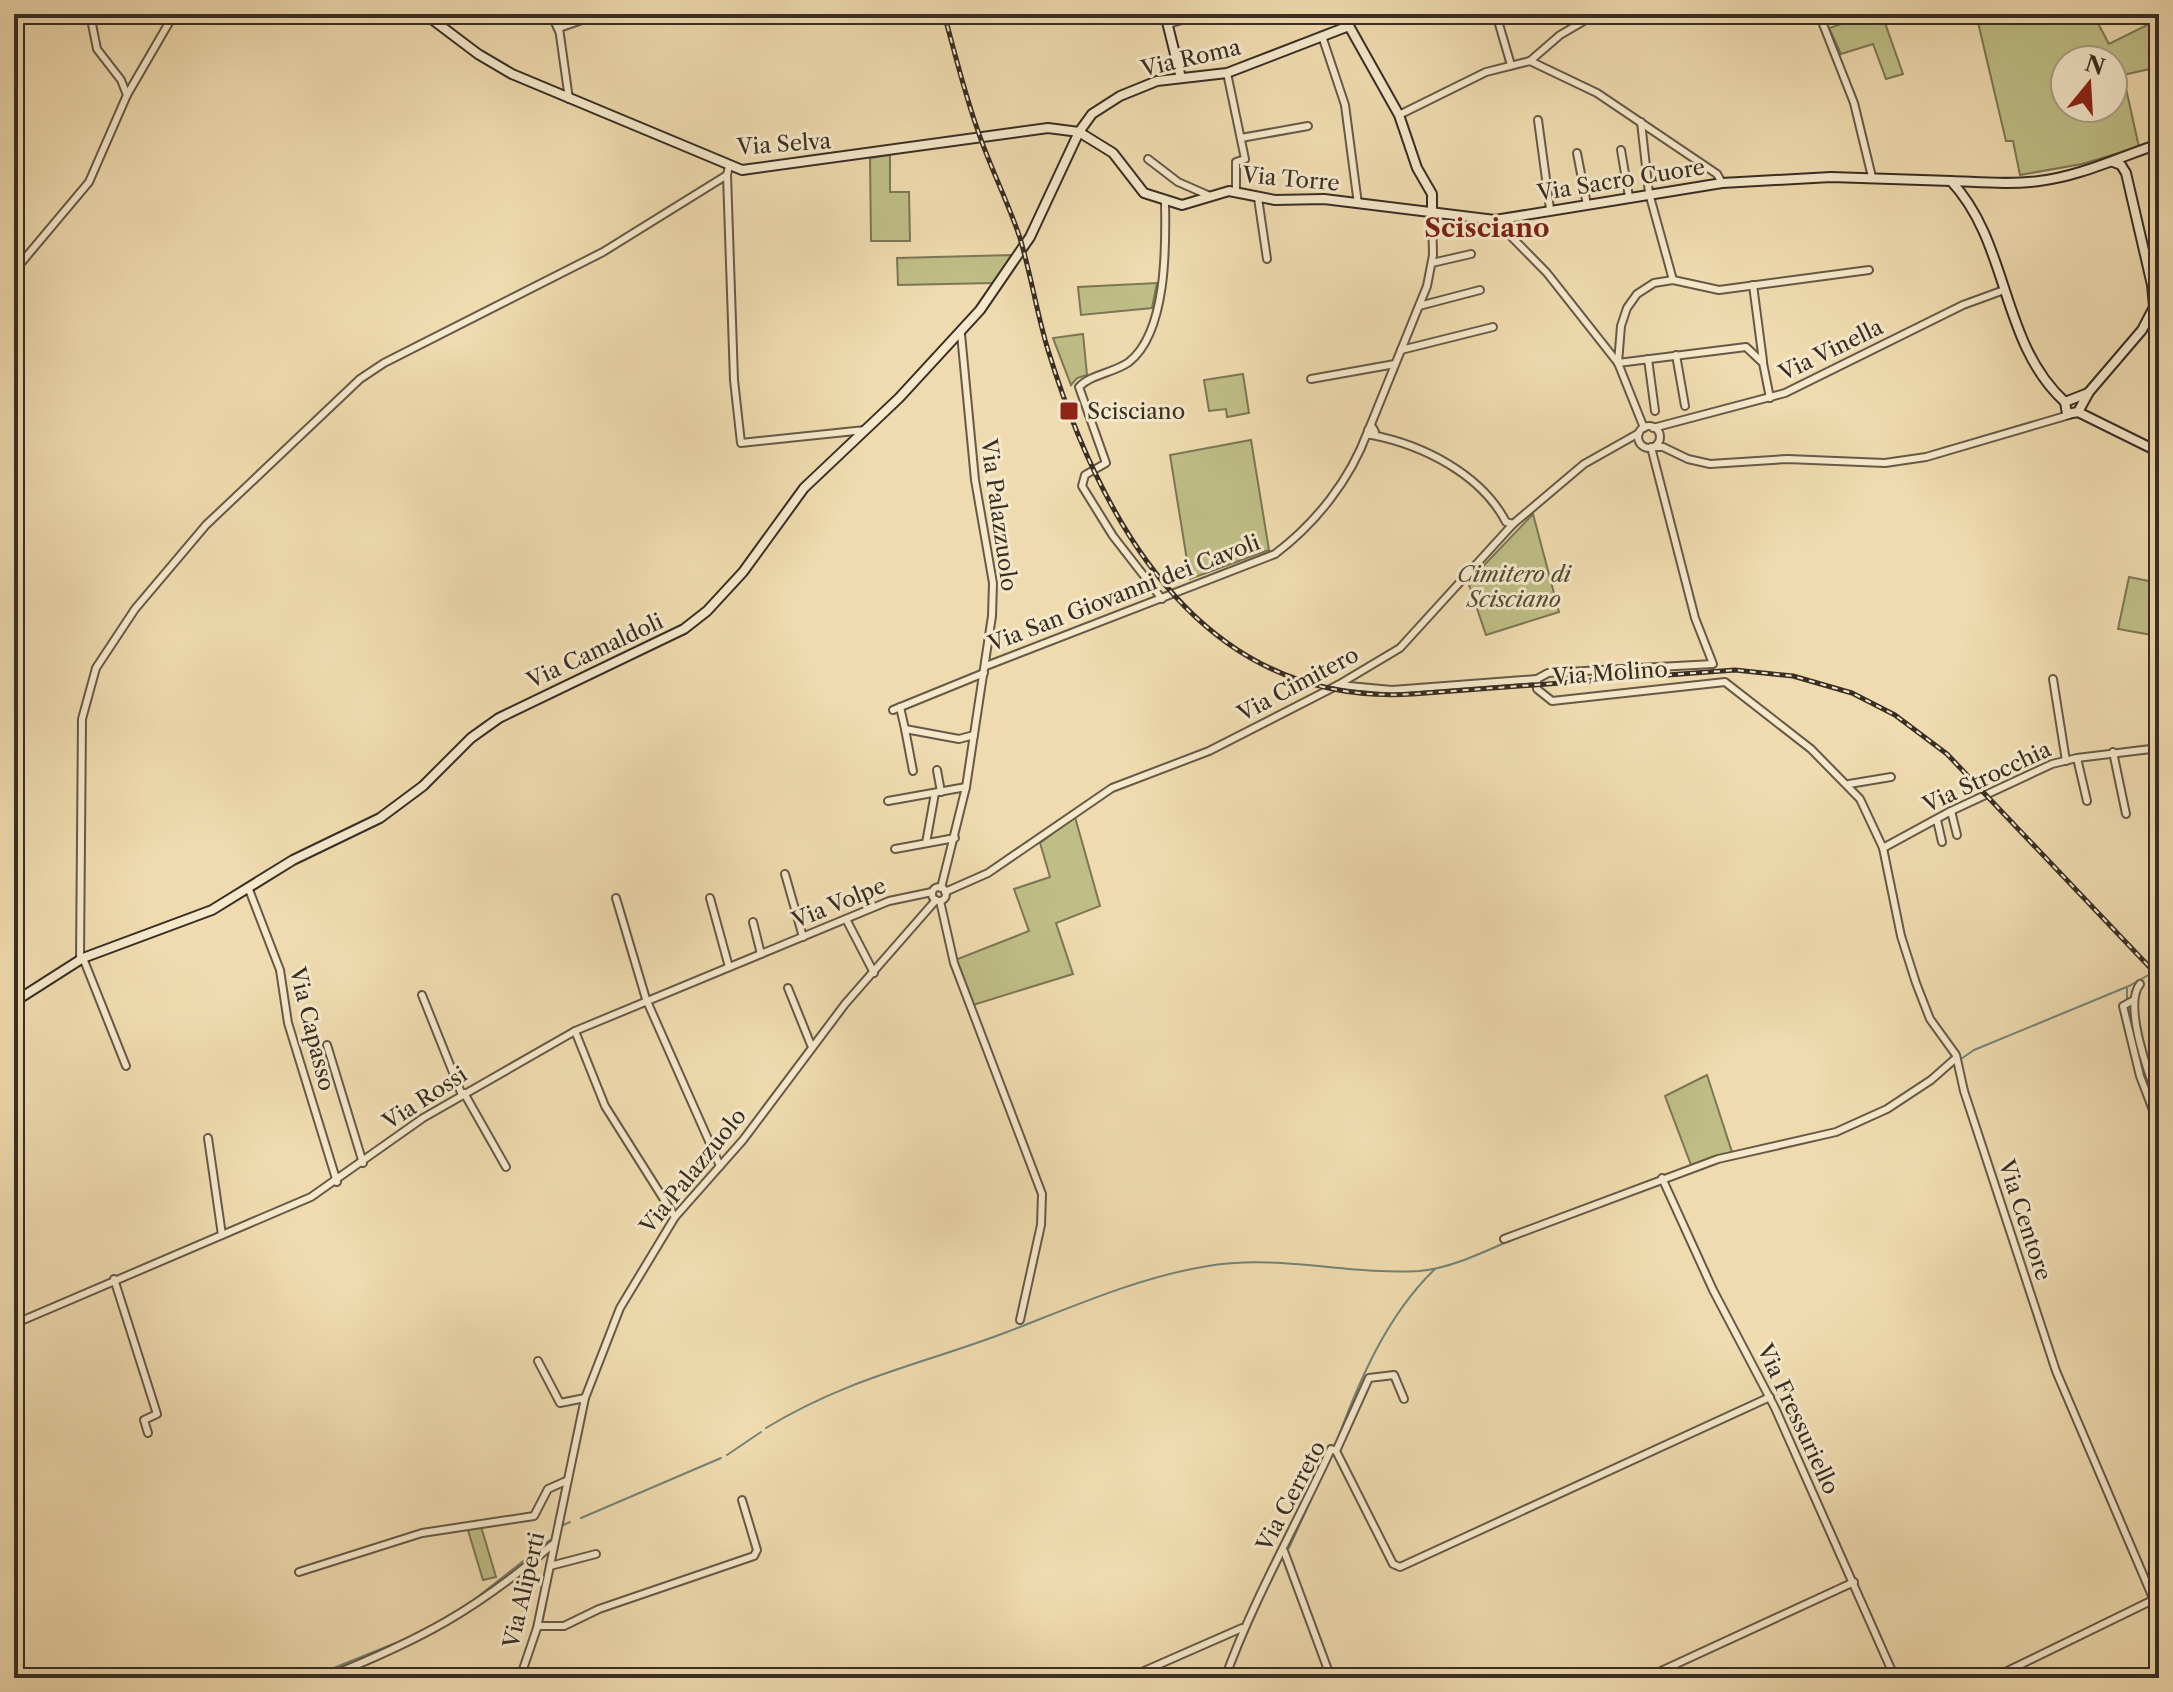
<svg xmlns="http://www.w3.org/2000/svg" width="2173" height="1692" font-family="'Libre Caslon Text',serif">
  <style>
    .green { fill: #bfbe86; stroke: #7c7655; stroke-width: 2; fill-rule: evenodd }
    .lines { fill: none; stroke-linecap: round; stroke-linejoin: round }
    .stream { stroke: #738377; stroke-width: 2 }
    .street-casing { stroke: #665947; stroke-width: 10 }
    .secondary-casing { stroke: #382e24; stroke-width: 12 }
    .street { stroke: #f5e8cb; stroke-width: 6 }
    .secondary { stroke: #f5e8cb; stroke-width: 8 }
    .rail-casing { stroke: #382e24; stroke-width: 5 }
    .rail { stroke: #f5e8cb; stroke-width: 2; stroke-dasharray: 6; stroke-linecap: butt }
    .poi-dot { fill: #8f2418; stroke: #f5e8cb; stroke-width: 3 }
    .labels { text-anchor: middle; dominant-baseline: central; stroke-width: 6; stroke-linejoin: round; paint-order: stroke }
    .street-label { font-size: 22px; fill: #382e24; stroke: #f5e8cb }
    .poi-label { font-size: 22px; fill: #382e24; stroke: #f5e8cb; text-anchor: start }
    .park-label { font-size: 22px; font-style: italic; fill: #534b38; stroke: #f5e8cb }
    .quarter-label { font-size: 26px; font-weight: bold; fill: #7a1f14; stroke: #f5e8cb }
  </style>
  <rect width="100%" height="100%" fill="#efdbaf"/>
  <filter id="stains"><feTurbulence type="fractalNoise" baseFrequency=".0025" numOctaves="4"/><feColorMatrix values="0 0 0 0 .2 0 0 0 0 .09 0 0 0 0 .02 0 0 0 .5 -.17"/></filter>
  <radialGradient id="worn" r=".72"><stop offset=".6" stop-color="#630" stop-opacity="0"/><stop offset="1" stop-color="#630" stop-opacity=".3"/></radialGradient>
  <!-- green -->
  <g class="green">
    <polygon points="1872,14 1880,14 1884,20 1903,74 1886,79 1873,44 1841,54 1829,28"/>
    <path d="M1976,14h117l16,30 50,-25v48l-36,8 16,72 -57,17 -62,11 -7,-34h-7zM2065,60h48v48h-48z"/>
    <polygon points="890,155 890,192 909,192 910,241 871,241 870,158"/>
    <polygon points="1012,255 995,283 898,285 897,258"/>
    <polygon points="1157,283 1152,308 1081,315 1078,287"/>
    <polygon points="1083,334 1087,375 1077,378 1071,385 1053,338"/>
    <polygon points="1243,374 1249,413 1227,417 1226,409 1209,411 1204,380"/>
    <polygon points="1251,440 1269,550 1190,579 1170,455"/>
    <polygon points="1533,514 1559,612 1486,635 1468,582"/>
    <polygon points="2129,577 2159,583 2152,635 2118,629"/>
    <polygon points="1075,817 1100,906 1056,923 1073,974 973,1005 955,960 1029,931 1014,889 1050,877 1040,843"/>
    <polygon points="1707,1075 1732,1152 1691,1165 1665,1096"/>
    <polygon points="480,1523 496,1577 483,1580 467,1527"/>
  </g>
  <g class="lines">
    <!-- stream -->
    <g class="stream">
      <polyline points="2127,1001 2127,988"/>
      <polyline points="2128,1007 2134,1028"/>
      <polyline points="2140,1054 2159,1114"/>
      <polyline points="1961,1059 1974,1050 2129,986 2159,969"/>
      <polyline points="1938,1077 1952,1067"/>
      <polyline points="1902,1102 1924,1088"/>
      <polyline points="1838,1134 1858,1126"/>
      <polyline points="1710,1165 1727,1160"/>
      <path d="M766,1428c82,-50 154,-63 241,-96 65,-25 132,-55 201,-66 70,-12 141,9 211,5 36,-3 75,-24 108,-38"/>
      <path d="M1335,1446c23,-63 51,-130 100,-177"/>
      <polyline points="727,1455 761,1432"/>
      <polyline points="581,1518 721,1458"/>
      <polyline points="561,1526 570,1522"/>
      <polyline points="1289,1548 1328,1462"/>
      <polyline points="1285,1565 1319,1654"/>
      <polyline points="466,1606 550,1540"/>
      <polyline points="438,1622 450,1615"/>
      <polyline points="309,1678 408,1638"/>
    </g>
    <defs>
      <g id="street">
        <polyline points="551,14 559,31"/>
        <polyline points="1496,14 1511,65"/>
        <polyline points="1819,14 1854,103 1872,177"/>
        <polyline points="1168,24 1203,14"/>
        <polyline points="1349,26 1354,14"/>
        <polyline points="1322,36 1345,105 1358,204"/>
        <polyline points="1530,61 1560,35 1596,14"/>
        <polyline points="1227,73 1245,159 1236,162 1236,192"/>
        <polyline points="127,95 174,14"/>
        <polyline points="569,99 559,28 599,14"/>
        <polyline points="1399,115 1486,72 1530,61 1597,93 1717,174 1722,183"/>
        <polyline points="1538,120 1550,209"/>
        <polyline points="1641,122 1649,193 1673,280"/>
        <polyline points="1241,138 1308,126"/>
        <polyline points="1621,150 1629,197"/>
        <polyline points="1577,153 1587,205"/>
        <polyline points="1148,159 1178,182 1210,196"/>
        <polyline points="727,175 734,380 741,443 865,430"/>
        <polyline points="1258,198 1267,259"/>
        <polyline points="1495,220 1547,273 1618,363 1644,428"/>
        <polyline points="1432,263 1471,254"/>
        <polyline points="14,281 21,263 89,182 127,95 121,80 97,49 90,14"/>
        <polyline points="1753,285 1763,361"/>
        <polyline points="1419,306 1480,290"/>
        <polyline points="1401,350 1493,327"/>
        <polyline points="1676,355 1685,406"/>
        <polyline points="1648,359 1655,411"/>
        <polyline points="1618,363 1621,326 1627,308 1637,294 1654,283 1673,280 1719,290 1869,270"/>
        <polyline points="1618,363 1746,347 1763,363 1770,398"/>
        <polyline points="1311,379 1395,364"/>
        <circle cx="1649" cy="437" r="11"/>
        <polygon points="1373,428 1375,432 1370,435 1368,430"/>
        <polyline points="1653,428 1785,393 1963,305 2004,290"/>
        <polyline points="1369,429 1427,286 1433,255 1432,211"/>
        <path d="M1372,435c51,10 109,39 134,87l7,2"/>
        <polyline points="1651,447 1695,618 1713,664 1548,673 1537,679 1537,689 1552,701 1725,682 1811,749 1860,799 1883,848 1901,936 1916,983 1930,1019 1956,1055 1964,1091 2056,1371 2159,1612"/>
        <polyline points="1653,447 1663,447 1688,459 1710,464 1787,459 1885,463 1926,457 2069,415"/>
        <path d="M1162,599l-49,-63 -31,-50 3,-11 21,-12 -27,-76c12,-13 35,-14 50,-25 38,-30 37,-116 36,-160"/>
        <path d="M986,666l289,-112c41,-31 75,-74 93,-123"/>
        <polyline points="2053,679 2066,761"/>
        <polyline points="1338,685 1392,690 1537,679"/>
        <polyline points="900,707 905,729 959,739 974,735"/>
        <polyline points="893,710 984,673"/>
        <polyline points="905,729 913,771"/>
        <polyline points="2113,752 2126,814"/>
        <polyline points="2077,758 2087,801"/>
        <polyline points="937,770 941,792"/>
        <polyline points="1849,784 1891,777"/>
        <polyline points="888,801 966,787"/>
        <polyline points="1951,811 1957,835"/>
        <polyline points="1937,820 1942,842"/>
        <polyline points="926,843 935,793"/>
        <polyline points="1883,848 1951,811 2052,764 2077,758 2159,748"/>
        <polyline points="895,849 955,838"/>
        <polyline points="785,874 803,937"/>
        <polyline points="248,887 280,970 288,1023 337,1182"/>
        <circle cx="939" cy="894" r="7"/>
        <polyline points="941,888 966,787 992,616 993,583 975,480 961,334"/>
        <polyline points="945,892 988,873 1112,788 1209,751 1338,685 1400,648 1513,524 1584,464 1639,433"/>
        <polyline points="616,898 646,999 720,1166"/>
        <polyline points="710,898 729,967"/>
        <polyline points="940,901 954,963 1042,1194 1041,1225 1020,1320"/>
        <polyline points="846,919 874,973"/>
        <polyline points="753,922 761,954"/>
        <polyline points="83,958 126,1066"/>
        <polyline points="80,960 82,719 96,668 135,609 206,525 360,379 384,363 603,252 727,175 729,166"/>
        <path d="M2140,984c-17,21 9,92 19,117"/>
        <polyline points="788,988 811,1045"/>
        <polyline points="422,995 462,1095"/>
        <polyline points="2132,1001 2123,1006 2140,1076 2159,1126"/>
        <polyline points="575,1031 605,1106 675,1217"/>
        <polyline points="327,1045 363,1163"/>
        <polyline points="464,1093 506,1167"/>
        <polyline points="208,1138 222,1235"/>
        <polyline points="1662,1178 1713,1290 1775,1408 1895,1678"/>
        <polyline points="1504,1239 1718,1159 1836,1132 1887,1109 1931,1080 1956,1058"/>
        <polyline points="114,1279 157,1414 144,1420 148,1433"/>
        <polyline points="14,1324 311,1197 423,1118 575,1031 889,901 932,892"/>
        <polyline points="538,1361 560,1403 585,1398"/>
        <polyline points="1336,1451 1393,1564 1400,1567 1770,1397"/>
        <polyline points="1336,1451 1369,1378 1394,1375 1404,1399"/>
        <polyline points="1284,1551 1331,1678"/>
        <polyline points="550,1566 596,1554"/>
        <polyline points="299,1572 422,1533 534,1516 548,1489 566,1481"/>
        <polyline points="538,1626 564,1626 599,1609 754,1556 757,1550 742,1500"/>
        <polyline points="1661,1671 1854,1582"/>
        <path d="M325,1678c95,-38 150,-67 228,-134"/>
        <polyline points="520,1678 537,1628 585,1398 620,1308 675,1217 743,1140 845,1004 936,900"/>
        <polyline points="1128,1678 1242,1628"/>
        <path d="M1225,1678c29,-80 71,-152 106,-229l5,2"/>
        <polyline points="1993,1678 2159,1597"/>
      </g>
      <g id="secondary">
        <path d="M425,14l53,40 34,20 230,96 306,-42 31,4 34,21 31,40 38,12 47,-14 46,9 49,-1 171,21 227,-37 109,-6 120,4c59,63 49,162 114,221"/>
        <polyline points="1165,14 1181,78"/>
        <path d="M1951,181c29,1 59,4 88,0 42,-5 80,-24 120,-37"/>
        <polyline points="2078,412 2089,392 2142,330 2154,307 2152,285 2126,173 2121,165 2113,162"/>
        <polyline points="2078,412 2159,452"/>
        <polyline points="2078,412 2067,414 2065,402 2088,393"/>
        <polyline points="14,1002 83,958 212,910 293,860 380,818 423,786 471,738 499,718 684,629 707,611 743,572 804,488 899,398 980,310 1030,237 1079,132 1092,114 1120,96 1157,81 1227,73 1349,26 1399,115 1417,168 1432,194 1432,211"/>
      </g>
    </defs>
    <!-- street casing -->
    <use href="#street" class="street-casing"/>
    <!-- secondary casing -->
    <use href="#secondary" class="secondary-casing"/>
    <!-- street -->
    <use href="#street" class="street"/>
    <!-- secondary -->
    <use href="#secondary" class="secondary"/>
    <defs>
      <path id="rail" d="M944,14c11,39 20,78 34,117 12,36 30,71 42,107 11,37 17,76 28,112 54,176 155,357 365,344l322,-24 58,6 59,17 43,22 52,39 212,223"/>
    </defs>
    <!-- rail casing -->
    <use href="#rail" class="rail-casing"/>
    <!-- rail -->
    <use href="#rail" class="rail"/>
  </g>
  <!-- markers -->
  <rect class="poi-dot" x="1059" y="401" width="20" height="20" rx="4"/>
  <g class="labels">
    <!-- street labels -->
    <g class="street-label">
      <text transform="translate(1191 58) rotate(-13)">Via Roma</text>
      <text transform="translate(784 144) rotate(-4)">Via Selva</text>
      <text transform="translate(1291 179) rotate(5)">Via Torre</text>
      <text transform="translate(1621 180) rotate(-9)">Via Sacro Cuore</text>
      <text transform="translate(1831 350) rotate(-26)">Via Vinella</text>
      <text transform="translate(999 515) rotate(82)">Via Palazzuolo</text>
      <text transform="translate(1124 593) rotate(-21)">Via San Giovanni dei Cavoli</text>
      <text transform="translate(595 651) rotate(-25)">Via Camaldoli</text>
      <text transform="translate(1610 673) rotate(-4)">Via Molino</text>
      <text transform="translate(1298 684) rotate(-28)">Via Cimitero</text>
      <text transform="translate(1987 777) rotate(-25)">Via Strocchia</text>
      <text transform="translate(839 903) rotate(-22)">Via Volpe</text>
      <text transform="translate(312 1029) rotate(76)">Via Capasso</text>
      <text transform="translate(425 1098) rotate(-33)">Via Rossi</text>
      <text transform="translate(693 1171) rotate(-51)">Via Palazzuolo</text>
      <text transform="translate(2025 1220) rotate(72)">Via Centore</text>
      <text transform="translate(1798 1419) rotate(65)">Via Fressuriello</text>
      <text transform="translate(1291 1496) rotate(-62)">Via Cerreto</text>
      <text transform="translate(524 1590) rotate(-77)">Via Aliperti</text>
    </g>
    <!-- poi labels -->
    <g class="poi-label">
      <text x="1087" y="411">Scisciano</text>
    </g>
    <!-- park labels -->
    <g class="park-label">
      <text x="1514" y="574">Cimitero di<tspan x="1514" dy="25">Scisciano</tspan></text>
    </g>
    <!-- quarter labels -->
    <g class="quarter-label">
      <text x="1487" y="228">Scisciano</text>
    </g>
  </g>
  <!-- margin -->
  <rect width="2173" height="1692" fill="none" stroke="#efdbaf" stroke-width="48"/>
  <rect x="16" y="16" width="2141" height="1660" fill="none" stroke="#382e24" stroke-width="4"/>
  <rect x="24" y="24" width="2125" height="1644" fill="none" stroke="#382e24" stroke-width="2"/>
  <!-- north arrow -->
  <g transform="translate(2089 84) rotate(18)"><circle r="38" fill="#f5e8cb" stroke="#a99e88" stroke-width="2"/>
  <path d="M0-6L14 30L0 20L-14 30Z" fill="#8f2418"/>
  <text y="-12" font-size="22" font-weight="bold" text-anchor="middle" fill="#382e24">N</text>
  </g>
  <rect width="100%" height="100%" filter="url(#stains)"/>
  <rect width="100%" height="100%" fill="url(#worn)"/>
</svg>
